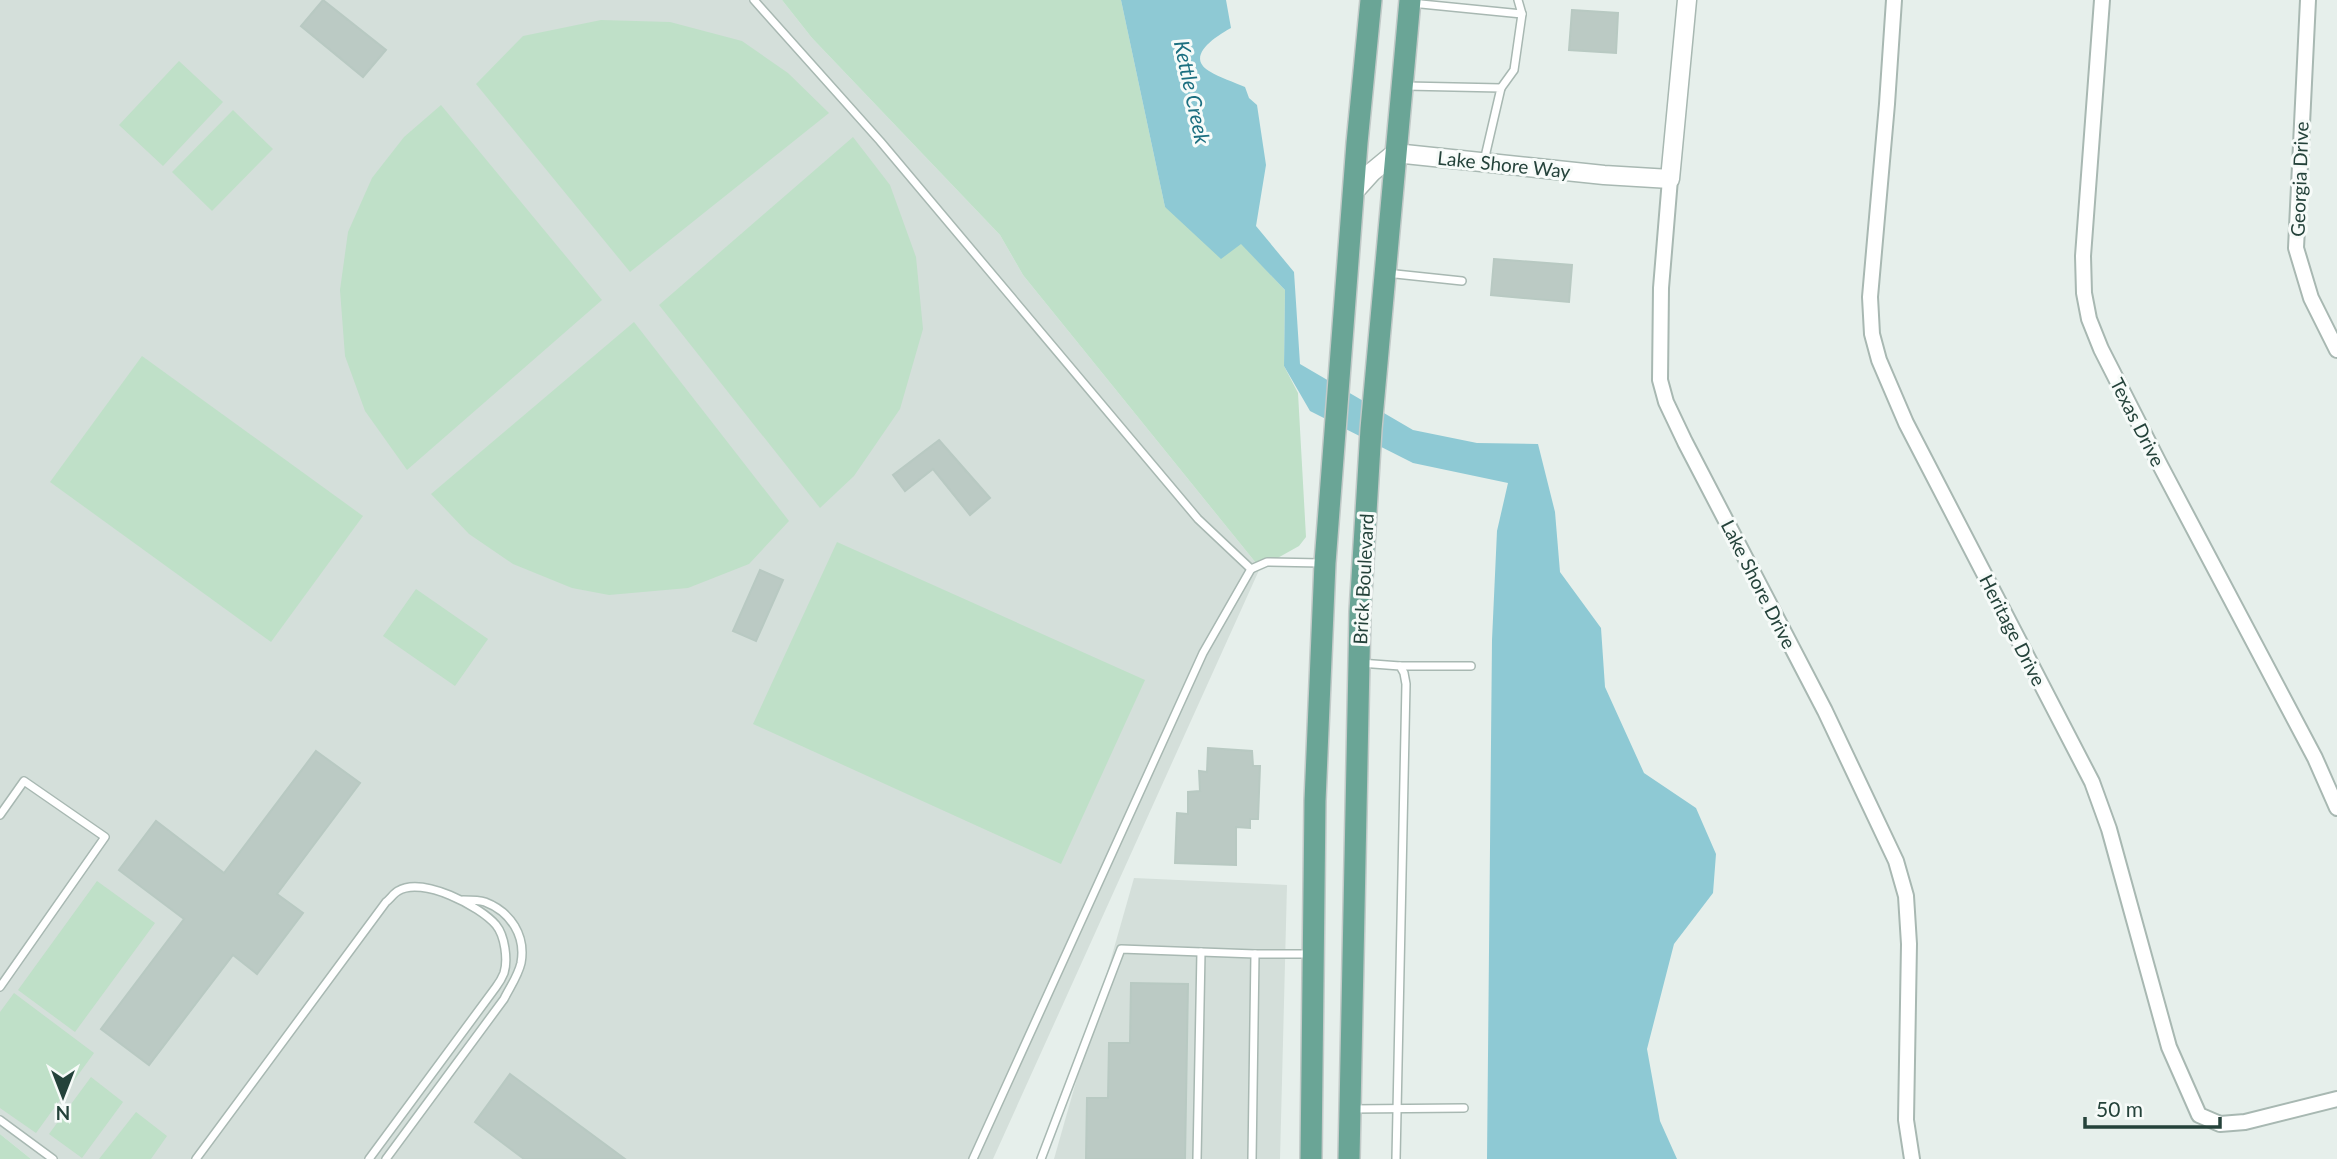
<svg xmlns="http://www.w3.org/2000/svg" width="2337" height="1159" font-family="Lato,sans-serif">
  <style>
    .built { fill: #d4dfda }
    .green { fill: #bfe0c8 }
    .water { fill: #8ec9d4 }
    .building { fill: #bbcac4; stroke: #b8c9c2; stroke-width: 2 }
    .lines { fill: none; stroke-linecap: round; stroke-linejoin: round }
    .service-casing { stroke: #a8b8b2; stroke-width: 10 }
    .minor-casing { stroke: #a8b8b2; stroke-width: 18 }
    .tertiary-casing { stroke: #a8b8b2; stroke-width: 21 }
    .primary-casing { stroke: #c2cac8; stroke-width: 24 }
    .service { stroke: #fff; stroke-width: 7 }
    .minor { stroke: #fff; stroke-width: 14 }
    .tertiary { stroke: #fff; stroke-width: 18 }
    .primary { stroke: #6aa596; stroke-width: 21 }
    .labels { text-anchor: middle; dominant-baseline: central; stroke-width: 6; stroke-linejoin: round; paint-order: stroke }
    .street-label { font-size: 19px; fill: #24423a; stroke: #f7fbf9 }
    .water-label { font-size: 21px; font-style: italic; fill: #1c6f80; stroke: #f7fbf9 }
  </style>
  <rect width="100%" height="100%" fill="#e6efeb"/>
  <!-- built -->
  <g class="built">
    <polygon points="0,0 782,0 812,38 1000,235 1023,275 1260,568 993,1159 31,1159 0,1134"/>
    <polygon points="1134,878 1287,885 1280,1159 1054,1159"/>
  </g>
  <!-- green -->
  <g class="green">
    <polygon points="782,0 1121,0 1165,207 1241,243 1285,290 1284,366 1298,393 1306,537 1299,546 1260,568 1023,275 1000,235 812,38"/>
    <polygon points="601,20 670,22 742,41 788,73 829,113 630,272 476,84 523,36"/>
    <polygon points="179,61 223,102 163,166 119,125"/>
    <polygon points="441,105 602,300 407,470 365,411 345,356 340,290 348,232 372,178 404,137"/>
    <polygon points="233,110 273,149 212,211 172,172"/>
    <polygon points="853,137 890,185 916,257 923,329 900,409 854,476 820,508 659,305"/>
    <polygon points="634,322 789,521 749,564 688,588 609,595 572,588 513,564 469,534 431,494"/>
    <polygon points="142,356 363,516 271,642 50,482"/>
    <polygon points="837,542 1145,680 1061,864 753,724"/>
    <polygon points="416,589 488,639 455,686 383,636"/>
    <polygon points="97,881 155,923 75,1032 18,990"/>
    <polygon points="14,993 94,1053 36,1133 0,1108 0,1012"/>
    <polygon points="91,1077 123,1102 82,1158 49,1134"/>
    <polygon points="136,1112 167,1136 151,1159 99,1159"/>
    <polygon points="0,1134 31,1159 0,1159"/>
  </g>
  <!-- water -->
  <path class="water" d="M1121,0h105l5,28c-13,7 -47,28 -22,43 11,7 25,11 36,16l4,11 8,7 9,60 -10,61 38,46 6,92 113,66 64,13 61,1 17,68 5,60 41,56 4,59 39,86 52,35 20,46 -3,39 -39,51 -27,105 13,72 17,38h-190l5,-519 5,-109 11,-48 -95,-20 -103,-52 -26,-45 1,-76 -44,-46 -20,15 -56,-52z"/>
  <!-- building -->
  <g class="building">
    <polygon points="323,0 386,50 363,77 301,26"/>
    <polygon points="1572,10 1618,13 1616,53 1569,50"/>
    <polygon points="1494,259 1572,265 1569,302 1491,295"/>
    <polygon points="939,440 990,498 970,515 933,469 905,491 893,475"/>
    <polygon points="760,570 783,580 756,641 733,631"/>
    <polygon points="1208,748 1252,751 1253,766 1260,766 1258,819 1250,819 1250,828 1236,827 1236,865 1175,863 1177,813 1188,814 1188,792 1200,791 1199,771 1207,772"/>
    <polygon points="316,751 360,783 277,894 303,913 257,974 233,955 149,1065 101,1029 184,919 119,870 156,821 224,873"/>
    <polygon points="1131,983 1188,984 1185,1159 1086,1159 1087,1098 1108,1098 1109,1043 1130,1043"/>
    <polygon points="510,1074 625,1159 524,1159 475,1122"/>
  </g>
  <g class="lines">
    <defs>
      <g id="service">
        <polyline points="754,0 880,141 1198,519 1251,569 1267,562 1321,563"/>
        <polyline points="1411,3 1522,14"/>
        <polyline points="1406,86 1501,88 1484,161"/>
        <polyline points="1501,88 1514,70 1522,14 1518,0"/>
        <polyline points="1386,273 1462,281"/>
        <polyline points="1360,663 1400,666 1404,673 1406,684 1396,1159"/>
        <polyline points="1400,666 1471,666"/>
        <polyline points="0,815 24,781 105,837 0,987"/>
        <polyline points="1352,1109 1464,1108"/>
        <polyline points="0,1120 53,1159"/>
        <path d="M196,1159l190,-257c4,-3 8,-9 12,-11 24,-15 82,15 98,34 9,11 12,35 8,48 -2,5 -5,10 -8,14l-127,172"/>
        <path d="M386,1159l118,-160c6,-12 14,-23 17,-36 5,-27 -10,-51 -36,-61 -6,-2 -15,-2 -22,-2"/>
        <polyline points="973,1159 1203,653 1251,569"/>
        <polyline points="1041,1159 1121,949 1255,954 1312,954"/>
        <polyline points="1197,1159 1201,952"/>
        <polyline points="1252,1159 1255,954"/>
      </g>
      <g id="minor">
        <polyline points="1894,0 1887,104 1870,297 1872,334 1879,360 1906,423 2092,782 2109,829 2169,1047 2199,1115 2220,1124 2245,1122 2337,1099"/>
        <polyline points="2102,0 2083,256 2084,293 2089,319 2101,349 2160,465 2315,758 2337,808"/>
        <polyline points="2308,0 2296,248 2311,298 2337,350"/>
        <polyline points="1670,179 1661,288 1660,380 1666,402 1685,442 1825,711 1896,861 1906,896 1909,944 1906,1120 1912,1159"/>
      </g>
      <polyline id="tertiary" points="1353,193 1372,172 1395,153 1604,175 1670,179 1687,0"/>
      <g id="primary">
        <polyline points="1311,1159 1315,801 1325,563 1357,143 1371,0"/>
        <polyline points="1349,1159 1360,612 1371,429 1410,0"/>
      </g>
    </defs>
    <!-- service casing -->
    <use href="#service" class="service-casing"/>
    <!-- minor casing -->
    <use href="#minor" class="minor-casing"/>
    <!-- tertiary casing -->
    <use href="#tertiary" class="tertiary-casing"/>
    <!-- primary casing -->
    <use href="#primary" class="primary-casing"/>
    <!-- service -->
    <use href="#service" class="service"/>
    <!-- minor -->
    <use href="#minor" class="minor"/>
    <!-- tertiary -->
    <use href="#tertiary" class="tertiary"/>
    <!-- primary -->
    <use href="#primary" class="primary"/>
  </g>
  <g class="labels">
    <!-- street labels -->
    <g class="street-label">
      <text transform="translate(1504 164) rotate(6)">Lake Shore Way</text>
      <text transform="translate(2299 179) rotate(-88)">Georgia Drive</text>
      <text transform="translate(2138 422) rotate(63)">Texas Drive</text>
      <text transform="translate(1363 579) rotate(-87)">Brick Boulevard</text>
      <text transform="translate(1759 584) rotate(63)">Lake Shore Drive</text>
      <text transform="translate(2013 630) rotate(63)">Heritage Drive</text>
    </g>
    <!-- water labels -->
    <g class="water-label">
      <text transform="translate(1193 92) rotate(78)">Kettle Creek</text>
    </g>
  </g>
  <!-- north arrow -->
  <g transform="translate(63 1096) rotate(180)" stroke="#f7fbf9" stroke-width="5" paint-order="stroke">
  <path d="M0-5L12 26L0 18L-12 26Z" fill="#24423a"/>
  <text y="-10" font-size="19" font-weight="bold" text-anchor="middle" fill="#24423a">N</text>
  </g>
  <!-- scale -->
  <path d="M2085 1117v10h135v-10" fill="none" stroke="#24423a" stroke-width="3.5"/>
  <text x="2096" y="1117" font-size="21" fill="#24423a" stroke="#f7fbf9" stroke-width="5" paint-order="stroke">50 m</text>
</svg>
